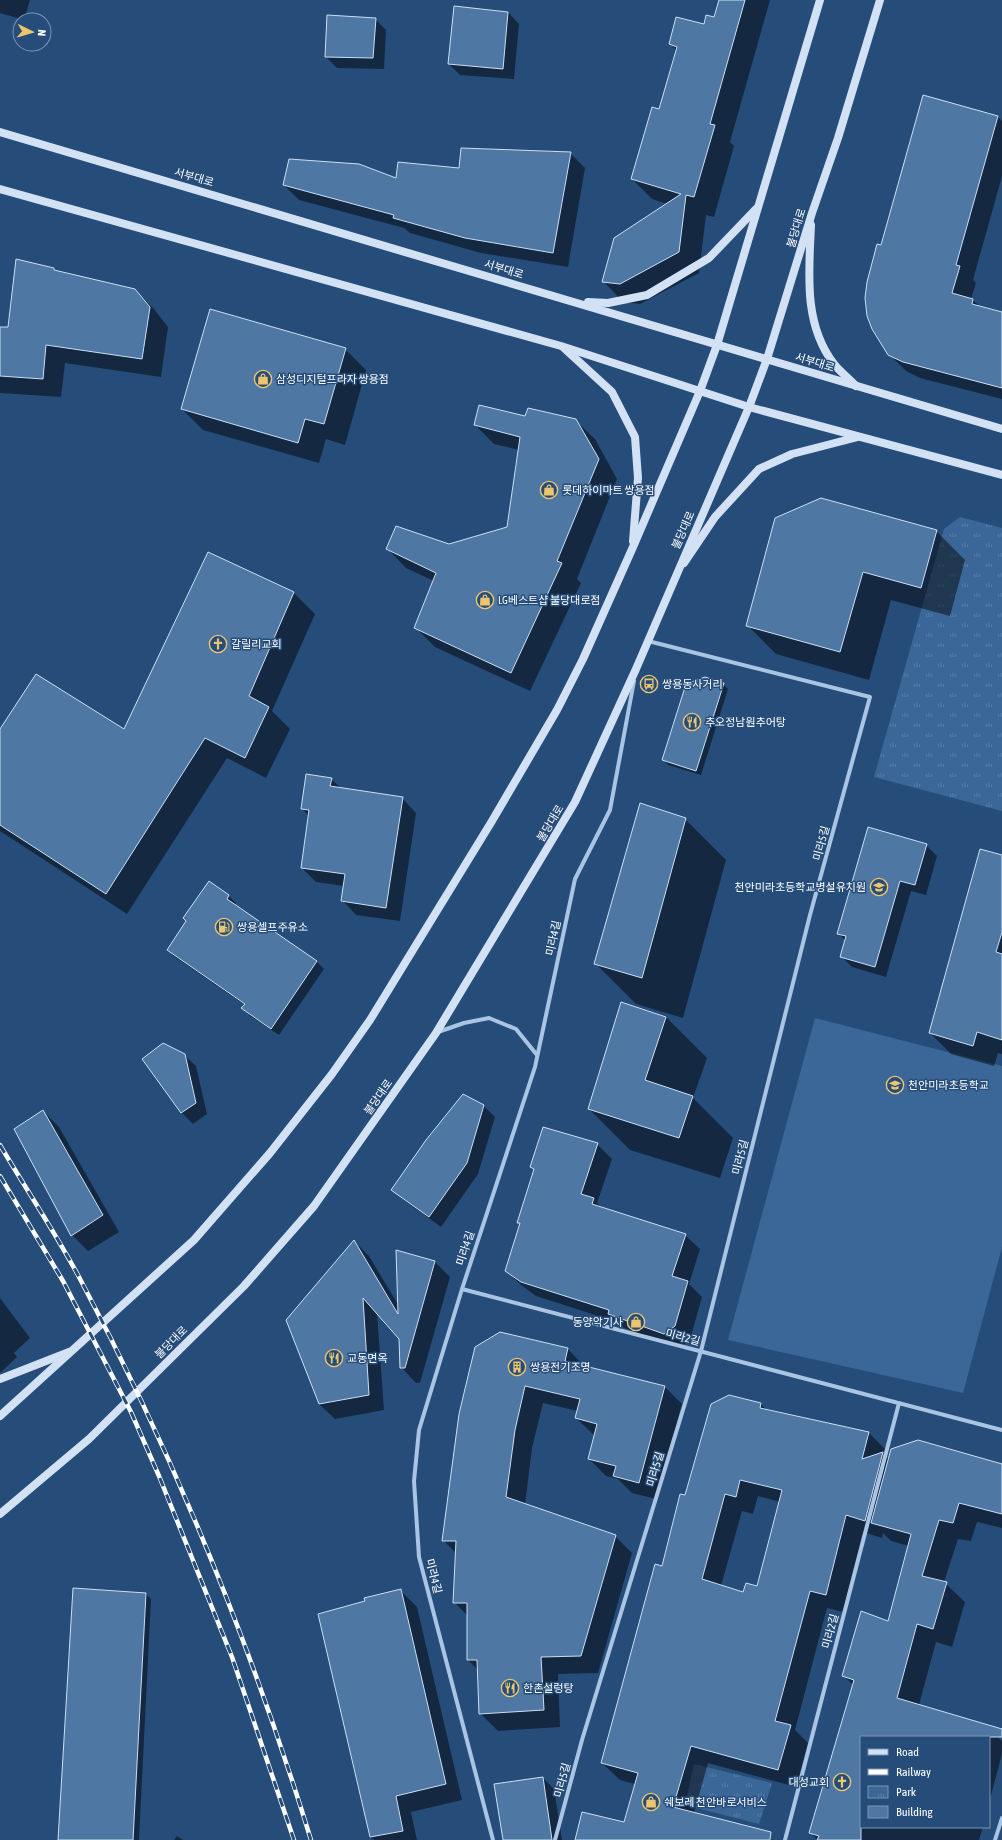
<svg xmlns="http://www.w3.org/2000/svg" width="1002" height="1840" font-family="'Asap Condensed','Noto Sans KR',sans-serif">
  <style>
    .green { fill: #3a6798 }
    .park { fill: url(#park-tufts) }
    .shadow { fill: #0007; fill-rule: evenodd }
    .building { fill: #4e77a3; stroke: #ccdff3; fill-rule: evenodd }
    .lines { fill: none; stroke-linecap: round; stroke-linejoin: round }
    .street { stroke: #aac5e4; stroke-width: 4 }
    .secondary { stroke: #d2e2f4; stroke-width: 8 }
    .rail-casing { stroke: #fff; stroke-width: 4.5 }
    .rail { stroke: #264d7a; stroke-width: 3; stroke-dasharray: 9; stroke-linecap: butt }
    .labels { text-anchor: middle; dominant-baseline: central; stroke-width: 3; stroke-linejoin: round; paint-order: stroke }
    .street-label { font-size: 11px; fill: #fff; stroke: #264d7a }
    .poi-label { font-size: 11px; fill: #fff; stroke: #264d7a; text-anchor: start }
  </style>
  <defs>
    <pattern id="park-tufts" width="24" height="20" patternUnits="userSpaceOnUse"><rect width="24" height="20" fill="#3a6798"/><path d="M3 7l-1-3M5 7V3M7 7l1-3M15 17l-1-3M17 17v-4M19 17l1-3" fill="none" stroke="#587ea7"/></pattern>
  </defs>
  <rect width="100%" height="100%" fill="#264d7a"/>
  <!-- green -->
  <polygon class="green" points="815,1018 1002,1066 1002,1247 963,1393 728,1340"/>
  <!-- park -->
  <g class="park">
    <polygon points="960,517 1002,528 1002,811 874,777 944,529"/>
    <polygon points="694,1764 772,1783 759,1824 685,1805"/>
  </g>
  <!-- shadow -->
  <g class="shadow">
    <polygon points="0,0 30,0 24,20 0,13"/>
    <polygon points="720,0 770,0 730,142 734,146 714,217 706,215 699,273 640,304 623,302 603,281 667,204 652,199 632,179 660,110 677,51 670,44 714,19"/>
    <polygon points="508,12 519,24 514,79 460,75 449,64"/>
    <polygon points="375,19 386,30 384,69 337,68 326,57"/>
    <polygon points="998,117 1002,121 1002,176 973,280 976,283 971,299 981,307 1002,314 1002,399 920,378 906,371 889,354 881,246"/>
    <polygon points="570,153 585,168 568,267 481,253 410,233 404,228 299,200 284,185 397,179"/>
    <polygon points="53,269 56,272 135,290 154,309 168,327 161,377 65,363 61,397 0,393 0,328 9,328"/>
    <polygon points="345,349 366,370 345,445 326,439 319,463 203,430 182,409"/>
    <polygon points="526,418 575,420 595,439 617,479 577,579 581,583 530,691 435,647 415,627 434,581 406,568 387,548 449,545 508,527 519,450 494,444 475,425"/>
    <polygon points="936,531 965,560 950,616 891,600 869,680 776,654 747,625"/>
    <polygon points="209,554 294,593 315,614 272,711 290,729 266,778 227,758 127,914 0,831 0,731 124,730"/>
    <polygon points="723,684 728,689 701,775 668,765 663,759"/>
    <polygon points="331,779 342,789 402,798 416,813 400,921 356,915 342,900 344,886 316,882 302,868 309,816 302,809"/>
    <polygon points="685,819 726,860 683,1018 636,1004 595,963"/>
    <polygon points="926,845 937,856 926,895 911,891 886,977 852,967 841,956 846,941 839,934"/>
    <polygon points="1002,856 1002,1054 998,1053 994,1066 951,1054 930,1033"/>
    <polygon points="210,882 229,896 236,903 235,905 317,962 324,969 279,1035 250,1016 243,1008 245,1005 175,957 168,950"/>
    <polygon points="666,1017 707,1058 693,1098 733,1138 720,1178 630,1150 589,1109"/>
    <polygon points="184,1055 196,1066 207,1114 193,1124 182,1113 143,1059"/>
    <polygon points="484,1106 495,1117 478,1174 441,1227 404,1200 393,1190"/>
    <polygon points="43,1111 59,1127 119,1232 88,1251 72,1235"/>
    <polygon points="597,1144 612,1159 597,1203 604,1209 685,1235 700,1249 689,1284 702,1297 690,1340 679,1348 624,1328 617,1322 536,1296 521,1285 506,1271 521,1225 518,1222 535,1171 531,1167"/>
    <polygon points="354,1241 369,1256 399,1306 397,1251 435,1262 450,1277 420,1383 416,1383 401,1367 400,1338 377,1313 384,1410 335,1419 319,1404"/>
    <polygon points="0,1298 30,1338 14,1353 17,1357 0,1373"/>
    <polygon points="568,1349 585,1367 665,1387 682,1404 656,1499 632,1493 618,1479 606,1476 589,1459 595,1436 576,1418 578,1411 543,1403 532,1448 525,1505 615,1536 632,1553 598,1673 558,1674 560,1727 498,1731 480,1713 478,1670 468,1660 468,1616 454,1602 456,1553 443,1540 460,1414"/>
    <path d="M761,1404l6,6 102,23 17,17 -1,5 4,5 113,4v64l-25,-6 -6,19 -13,-2 -14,43 21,20 -13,45 -16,-5 -17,63 67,20 16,16v13l-13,49v-66h-128v90h122l-4,13h-162l-7,-8 43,-147 -9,-9 45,-54 20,-76 -18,-5 -8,-8 -1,5 -19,-6 -20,80 -16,-4 -32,122 13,13 -12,44 -88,-24 -14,50 69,18 9,9h-196l48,-17 11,-39 -15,-4 -18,-17 60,-195 24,-72zM758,1496l22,6 -23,85 -13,6 -23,-7 21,-75 11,3z"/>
    <polygon points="400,1590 417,1607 462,1800 411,1812 417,1840 374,1840 370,1837"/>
    <polygon points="146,1594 151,1599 139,1840 59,1840"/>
    <polygon points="543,1778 554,1789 562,1840 504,1840"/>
    <polygon points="177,1836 183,1840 174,1840"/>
  </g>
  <!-- building -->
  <g class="building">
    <polygon points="719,0 745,0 710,124 715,125 694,197 686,195 679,252 620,284 602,282 614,238 681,194 631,179 652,107 659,109 677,47 669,44 676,17 704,24 706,15 714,17"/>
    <polygon points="454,6 508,12 503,69 448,64"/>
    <polygon points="327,15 376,18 373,58 325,57"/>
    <polygon points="923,95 998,116 956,265 960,266 952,293 973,299 972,304 1002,312 1002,388 903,362 888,355 872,329 867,316 865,298 867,282 877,244 881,245"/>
    <polygon points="461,148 571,152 553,253 465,238 393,218 394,215 283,185 289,159 359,164 396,178 398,162 459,168"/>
    <polygon points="16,259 54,268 54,270 135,289 150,307 142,359 46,345 43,379 0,376 0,327 8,327"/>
    <polygon points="210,309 346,348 324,424 305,419 298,443 181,409"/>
    <polygon points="479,405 525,416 528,408 576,419 599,459 557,561 562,563 511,673 414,628 436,573 386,549 396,526 449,544 507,527 520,437 474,425"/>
    <polygon points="821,498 937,530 921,588 863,572 840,652 746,626 775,518"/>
    <polygon points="208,552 294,592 249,696 269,707 245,758 205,738 106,894 0,825 0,729 36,674 124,729"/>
    <polygon points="705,677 724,683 696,771 662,760 686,684"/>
    <polygon points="306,774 332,778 330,786 403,797 386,908 341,901 345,874 301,868 309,810 301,809"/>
    <polygon points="640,803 686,818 642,978 594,964"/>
    <polygon points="868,827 927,844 915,885 900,881 875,967 840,957 846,936 837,934"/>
    <polygon points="980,849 1002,855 1002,932 996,952 1002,954 1002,1040 977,1032 973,1046 929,1033"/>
    <polygon points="209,881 229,895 227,899 317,961 271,1029 241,1008 245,1004 167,950 186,921 183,918"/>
    <polygon points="621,1002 666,1017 645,1080 693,1096 679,1138 588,1109"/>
    <polygon points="163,1043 185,1054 196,1103 181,1113 142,1059"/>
    <polygon points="463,1094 484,1105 467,1163 429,1217 391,1190 426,1140"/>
    <polygon points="43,1110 103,1215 71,1236 14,1129"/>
    <polygon points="543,1127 598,1143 581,1194 594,1198 592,1204 686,1234 672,1276 688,1281 675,1326 664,1334 608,1314 609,1310 521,1282 505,1271 520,1223 517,1223 534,1169 530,1167"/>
    <polygon points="354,1240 398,1314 396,1250 435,1261 405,1368 400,1368 399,1339 363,1298 369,1395 319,1404 286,1320"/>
    <polygon points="500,1332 568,1348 565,1361 665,1386 639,1483 613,1476 616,1466 588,1459 597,1424 575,1418 580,1399 525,1386 515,1430 506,1497 616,1535 581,1656 541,1657 544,1710 479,1714 477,1660 467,1660 467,1603 453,1603 456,1541 442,1541 459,1414 475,1347"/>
    <path d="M729,1395l32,8 -1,5 109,24 -7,27 21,-7 -18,69 -19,-6 -20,80 -16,-4 -35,130 16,4 -13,45 -87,-24 -18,61 98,25 -1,8h-195l7,-28 42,10 14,-49 -37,-10 54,-199 7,2 18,-72 5,1 26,-91zM740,1480l42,10 -25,96 -11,-3 -3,9 -41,-13 23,-85 11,3z"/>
    <polygon points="918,1440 1002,1464 1002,1514 959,1503 953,1523 939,1520 922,1576 947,1582 933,1629 917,1624 897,1698 1002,1729 1002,1737 861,1737 861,1840 817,1840 819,1836 809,1833 854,1680 842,1676 861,1611 888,1621 911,1534 871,1523 891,1449"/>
    <polygon points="73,1588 146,1593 133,1840 58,1840"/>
    <polygon points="401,1589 446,1784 396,1796 403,1831 370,1837 318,1614 365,1601 364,1598"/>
    <polygon points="543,1777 552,1840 503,1840 494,1784"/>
  </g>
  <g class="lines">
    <!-- street -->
    <g class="street">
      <polyline points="438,1032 464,1023 489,1018 516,1029 537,1055"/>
      <polyline points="462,1289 1002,1430"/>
      <polyline points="493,1840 419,1557 414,1481 419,1430 462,1289 535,1067 575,879 610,810 634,681"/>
      <polyline points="555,1840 582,1740 701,1351 810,915 870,697 648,641"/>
      <polyline points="785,1840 899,1403"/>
      <polyline points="995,1840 1002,1818"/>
    </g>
    <!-- secondary -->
    <g class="secondary">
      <polyline points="0,132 1002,429"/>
      <polyline points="0,189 561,346 749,407 1002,475"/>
      <path d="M811,225c-2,47 -8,99 23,139 6,8 15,14 22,22"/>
      <polyline points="588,302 608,303 647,295 709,258 756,209"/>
      <polyline points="564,348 612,392 635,437 638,478 633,541"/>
      <polyline points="684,563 715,517 759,469 792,454 858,437"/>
      <polyline points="0,1379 69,1352"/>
      <polyline points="0,1416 194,1240 270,1153 332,1074 370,1020 492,821 557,710 583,659 633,547 700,391 717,345 820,0"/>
      <polyline points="0,1514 89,1439 244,1286 314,1206 436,1033 575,802 636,669 749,407 767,359 812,213 838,138 880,0"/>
    </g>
    <defs>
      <g id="rail">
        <path d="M0,1145c26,44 55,87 79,132 96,180 172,368 232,563"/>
        <polyline points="0,1176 63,1281 131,1412 159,1476 232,1657 294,1840"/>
      </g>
    </defs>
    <!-- rail casing -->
    <use href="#rail" class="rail-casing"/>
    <!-- rail -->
    <use href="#rail" class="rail"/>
  </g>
  <!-- icons -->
  <defs>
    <symbol id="shop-ring" viewBox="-11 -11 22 22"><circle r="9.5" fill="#264d7a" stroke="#ecc56f" stroke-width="1.5"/><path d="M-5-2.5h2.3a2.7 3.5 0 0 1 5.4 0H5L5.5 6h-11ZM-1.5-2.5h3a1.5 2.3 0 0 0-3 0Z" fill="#ecc56f"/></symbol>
    <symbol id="church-ring" viewBox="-11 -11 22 22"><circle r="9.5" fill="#264d7a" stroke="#ecc56f" stroke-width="1.5"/><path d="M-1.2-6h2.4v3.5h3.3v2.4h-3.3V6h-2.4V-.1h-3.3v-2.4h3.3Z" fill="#ecc56f"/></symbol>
    <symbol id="bus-ring" viewBox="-11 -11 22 22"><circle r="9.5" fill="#264d7a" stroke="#ecc56f" stroke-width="1.5"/><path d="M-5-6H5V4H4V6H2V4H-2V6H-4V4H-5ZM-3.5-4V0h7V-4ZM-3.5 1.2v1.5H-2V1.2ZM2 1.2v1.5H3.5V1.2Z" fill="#ecc56f"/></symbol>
    <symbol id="restaurant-ring" viewBox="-11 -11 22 22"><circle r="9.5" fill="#264d7a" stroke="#ecc56f" stroke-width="1.5"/><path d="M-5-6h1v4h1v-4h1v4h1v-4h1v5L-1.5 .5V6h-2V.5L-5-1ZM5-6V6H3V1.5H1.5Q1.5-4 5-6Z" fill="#ecc56f"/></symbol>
    <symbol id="school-ring" viewBox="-11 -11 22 22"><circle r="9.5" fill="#264d7a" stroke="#ecc56f" stroke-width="1.5"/><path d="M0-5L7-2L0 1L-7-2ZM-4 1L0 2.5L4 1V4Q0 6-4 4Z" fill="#ecc56f"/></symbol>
    <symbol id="fuel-ring" viewBox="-11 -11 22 22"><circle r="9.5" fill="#264d7a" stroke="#ecc56f" stroke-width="1.5"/><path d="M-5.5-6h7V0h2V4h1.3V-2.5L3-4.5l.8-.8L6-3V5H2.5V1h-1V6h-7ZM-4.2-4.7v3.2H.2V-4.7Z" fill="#ecc56f"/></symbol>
    <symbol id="building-ring" viewBox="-11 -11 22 22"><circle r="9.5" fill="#264d7a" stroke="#ecc56f" stroke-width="1.5"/><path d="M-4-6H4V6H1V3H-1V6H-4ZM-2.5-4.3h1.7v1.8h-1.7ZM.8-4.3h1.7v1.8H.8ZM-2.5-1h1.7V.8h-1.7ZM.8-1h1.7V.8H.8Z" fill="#ecc56f"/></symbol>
  </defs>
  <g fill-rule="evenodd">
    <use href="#shop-ring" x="253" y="369" width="20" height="20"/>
    <use href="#shop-ring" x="539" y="480" width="20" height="20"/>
    <use href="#shop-ring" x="475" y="590" width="20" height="20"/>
    <use href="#church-ring" x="208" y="634" width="20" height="20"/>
    <use href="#bus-ring" x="639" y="674" width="20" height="20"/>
    <use href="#restaurant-ring" x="682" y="712" width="20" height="20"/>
    <use href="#school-ring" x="869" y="877" width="20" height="20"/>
    <use href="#fuel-ring" x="214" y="917" width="20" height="20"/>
    <use href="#school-ring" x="885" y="1075" width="20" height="20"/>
    <use href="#shop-ring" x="626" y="1312" width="20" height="20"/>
    <use href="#restaurant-ring" x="324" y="1348" width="20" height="20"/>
    <use href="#building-ring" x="507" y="1357" width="20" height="20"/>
    <use href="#restaurant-ring" x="500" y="1678" width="20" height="20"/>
    <use href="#church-ring" x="832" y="1772" width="20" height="20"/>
    <use href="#shop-ring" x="641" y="1792" width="20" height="20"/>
  </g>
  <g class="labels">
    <!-- street labels -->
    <g class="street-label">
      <text transform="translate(194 177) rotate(16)">서부대로</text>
      <text transform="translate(796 228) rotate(-73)">불당대로</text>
      <text transform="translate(504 269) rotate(17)">서부대로</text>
      <text transform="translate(815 362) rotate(17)">서부대로</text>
      <text transform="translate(683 530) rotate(-66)">불당대로</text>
      <text transform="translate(550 823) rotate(-59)">불당대로</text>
      <text transform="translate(821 843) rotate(-75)">미라5길</text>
      <text transform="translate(553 938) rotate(-78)">미라4길</text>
      <text transform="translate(378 1097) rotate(-55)">불당대로</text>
      <text transform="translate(740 1157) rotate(-76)">미라5길</text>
      <text transform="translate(465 1248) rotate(-72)">미라4길</text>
      <text transform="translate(683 1337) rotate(15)">미라2길</text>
      <text transform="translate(171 1342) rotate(-45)">불당대로</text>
      <text transform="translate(655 1469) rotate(-73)">미라5길</text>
      <text transform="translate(434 1576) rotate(76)">미라4길</text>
      <text transform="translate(830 1631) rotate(-75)">미라2길</text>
      <text transform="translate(562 1780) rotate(-75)">미라5길</text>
    </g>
    <!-- poi labels -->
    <g class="poi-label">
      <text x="276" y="379">삼성디지털프라자 쌍용점</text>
      <text x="562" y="490">롯데하이마트 쌍용점</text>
      <text x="498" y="600">LG베스트샵 불당대로점</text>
      <text x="231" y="644">갈릴리교회</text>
      <text x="662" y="684">쌍용동사거리</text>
      <text x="705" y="722">추오정남원추어탕</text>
      <text x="866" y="887" text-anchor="end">천안미라초등학교병설유치원</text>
      <text x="237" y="927">쌍용셀프주유소</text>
      <text x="908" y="1085">천안미라초등학교</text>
      <text x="623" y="1322" text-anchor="end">동양악기사</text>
      <text x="347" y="1358">교동면옥</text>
      <text x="530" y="1367">쌍용전기조명</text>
      <text x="523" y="1688">한촌설렁탕</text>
      <text x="829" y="1782" text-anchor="end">대성교회</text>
      <text x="664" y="1802">쉐보레 천안바로서비스</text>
    </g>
  </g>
  <!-- legend -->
  <rect x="860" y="1736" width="130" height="92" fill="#264d7a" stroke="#7d94af"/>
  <rect x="868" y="1749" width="20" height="6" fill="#d2e2f4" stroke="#7d94af"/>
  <text x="896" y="1756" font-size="12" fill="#ffffff">Road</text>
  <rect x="868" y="1769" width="20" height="6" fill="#ffffff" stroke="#7d94af"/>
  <text x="896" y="1776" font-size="12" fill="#ffffff">Railway</text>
  <rect x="868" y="1786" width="20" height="12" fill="url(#park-tufts)" stroke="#7d94af"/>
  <text x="896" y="1796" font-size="12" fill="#ffffff">Park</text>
  <rect x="868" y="1806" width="20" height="12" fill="#4e77a3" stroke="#7d94af"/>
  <text x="896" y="1816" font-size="12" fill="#ffffff">Building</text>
  <!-- north arrow -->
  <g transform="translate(32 32) rotate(95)"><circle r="19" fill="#264d7a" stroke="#7d94af"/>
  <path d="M0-3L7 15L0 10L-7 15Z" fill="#ecc56f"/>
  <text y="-6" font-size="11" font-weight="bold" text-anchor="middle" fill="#ffffff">N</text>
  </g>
</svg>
